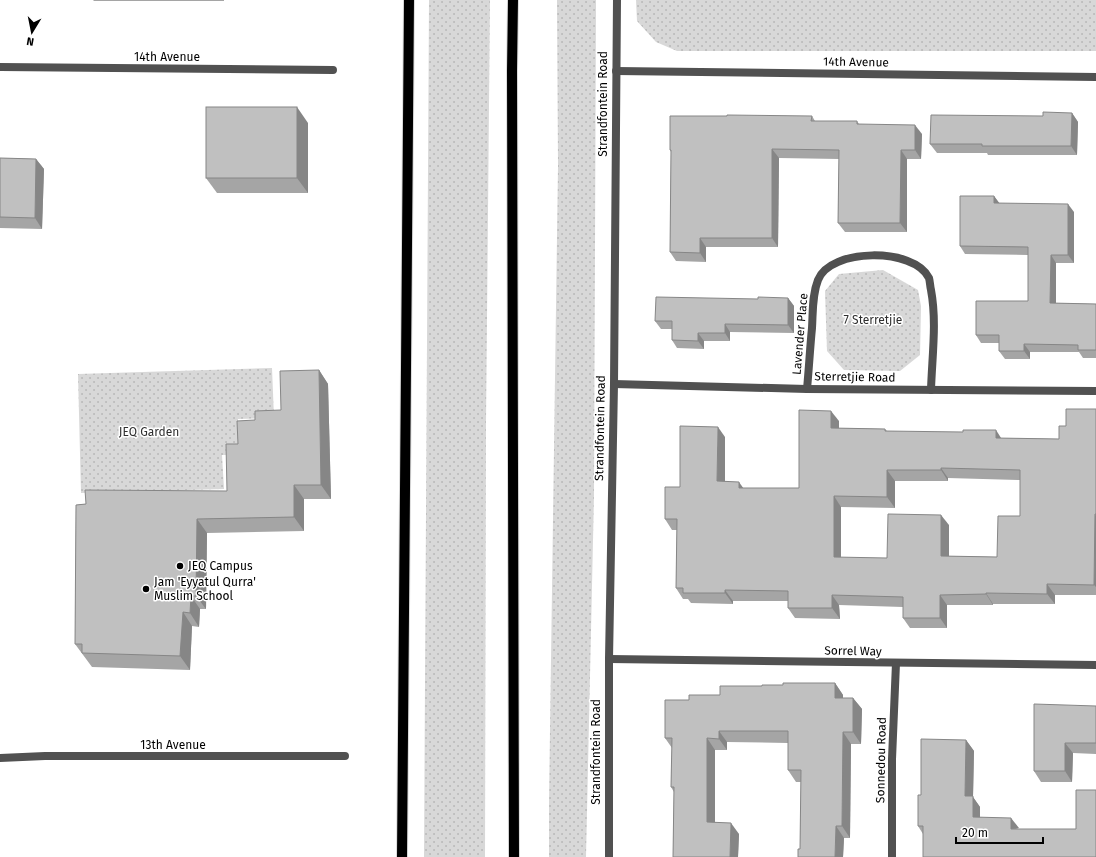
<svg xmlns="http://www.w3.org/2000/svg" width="1096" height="857" font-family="'Fira Sans',sans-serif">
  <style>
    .green { fill: url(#green-dots) }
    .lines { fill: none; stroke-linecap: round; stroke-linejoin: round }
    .primary-casing { stroke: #dbdbdb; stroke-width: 12 }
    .minor { stroke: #515151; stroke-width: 8 }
    .primary { stroke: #000; stroke-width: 10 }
    .wall { fill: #a5a5a5; fill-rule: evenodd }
    .shaded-wall { fill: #868686 }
    .building { fill: #c0c0c0; stroke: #868686; fill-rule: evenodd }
    .poi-dot { fill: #000; stroke: #fff; stroke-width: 1.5 }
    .labels { text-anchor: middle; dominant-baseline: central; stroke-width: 3; stroke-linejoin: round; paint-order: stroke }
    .street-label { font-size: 12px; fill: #000; stroke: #fff }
    .park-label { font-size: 12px; fill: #2f2f2f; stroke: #fff }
    .poi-label { font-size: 12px; fill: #000; stroke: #fff; text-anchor: start }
  </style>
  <defs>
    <pattern id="green-dots" width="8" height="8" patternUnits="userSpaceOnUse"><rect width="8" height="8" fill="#d8d8d8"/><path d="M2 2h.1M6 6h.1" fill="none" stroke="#b8b8b8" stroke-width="1.8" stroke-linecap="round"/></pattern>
  </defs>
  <rect width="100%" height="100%" fill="#fff"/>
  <!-- green -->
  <g class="green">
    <polygon points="429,0 490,0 486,423 485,857 424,857"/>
    <polygon points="557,0 596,0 594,495 586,857 549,857 549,802 558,166"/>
    <polygon points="636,0 1096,0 1096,51 677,51 656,42 637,21"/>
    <polygon points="883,270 918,290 921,306 920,355 900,371 844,370 827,351 825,291 839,274"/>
    <polygon points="272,368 274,418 238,419 239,455 222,455 224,489 81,493 78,374"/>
  </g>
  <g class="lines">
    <defs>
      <g id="primary">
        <polyline points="513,0 512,71 514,857"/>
        <polyline points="402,857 409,0"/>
      </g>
    </defs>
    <!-- primary casing -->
    <use href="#primary" class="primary-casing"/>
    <!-- minor -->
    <g class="minor">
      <polyline points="0,67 333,70"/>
      <polyline points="616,71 1096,77"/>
      <polyline points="614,384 807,389 1096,391"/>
      <path d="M807,389c2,-21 3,-41 5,-61 1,-16 0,-33 6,-48 12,-32 96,-33 111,-2 1,3 1,8 2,12 6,32 1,67 0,100"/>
      <polyline points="609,659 1096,665"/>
      <polyline points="0,758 45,756 345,756"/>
      <polyline points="609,857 609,659 614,384 617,0"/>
      <polyline points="892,857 892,759 896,663"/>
    </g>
    <!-- primary -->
    <use href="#primary" class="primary"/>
  </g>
  <!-- wall -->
  <g class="wall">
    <polygon points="93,0 224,0 224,1 94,1"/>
    <polygon points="1072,113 1078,122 1077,155 988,155 987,153 937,153 930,144 1043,116"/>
    <polygon points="812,116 815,121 857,121 859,124 922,134 921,159 907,159 907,232 845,232 838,223 839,159 779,158 778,247 706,247 706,262 676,261 670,252 671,152 670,150"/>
    <polygon points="308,123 308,193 217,193 206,178"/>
    <polygon points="0,158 36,159 44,169 42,229 0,228"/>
    <polygon points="994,196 999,203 1074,212 1074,263 1056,263 1056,303 1096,304 1096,358 1083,358 1079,352 1030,352 1030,359 1005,359 999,351 999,343 981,343 976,335 1028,301 1028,255 965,254 960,246"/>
    <polygon points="788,298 794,306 794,333 730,332 730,341 704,341 704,349 677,348 672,340 672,329 661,329 655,321 758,299"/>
    <polygon points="319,370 328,384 331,499 304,499 304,531 207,533 206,609 200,609 199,627 192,626 190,670 92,667 75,644 76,505 227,491 238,444 281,410"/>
    <path d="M1096,409v186h-41v9h-62v1h-46v23h-37l-7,-10v-11l-64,-2 1,14 -45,-1 -7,-10v-7h-55v3l-42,-1 -3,-4h-5l-7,-11 1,-58h-5l-7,-11 60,-82v44l18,7h56l40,-67v7l46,1 2,2 115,7 57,1 7,-13zM948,478l72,2v36l-23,41 -48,-1v-31l-62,33h-46v-51l54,1v-27h53z"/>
    <polygon points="835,683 843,695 843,698 853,698 862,709 861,744 851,744 850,838 844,838 843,857 798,857 800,849 801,782 796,782 788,770 788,743 727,742 727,750 715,750 715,822 739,834 738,857 673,857 674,792 671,787 672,748 665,738 689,700 720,695 762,686"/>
    <polygon points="1096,706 1096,754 1073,753 1072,782 1041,782 1034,771"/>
    <polygon points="966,740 974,751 973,797 980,807 980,817 1019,829 1076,829 1096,857 923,834 918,826 921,795"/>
  </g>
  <!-- shaded-wall -->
  <g class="shaded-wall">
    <polygon points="297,107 308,123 308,193 297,178"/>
    <polygon points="1072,113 1078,122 1077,155 1071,146"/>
    <polygon points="915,125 922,134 921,159 915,150"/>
    <polygon points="772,149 779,158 778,247 772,238"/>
    <polygon points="901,150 907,159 907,232 900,223"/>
    <polygon points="36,159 44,169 42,229 35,218"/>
    <polygon points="994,196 1000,204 994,203"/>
    <polygon points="1068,204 1074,212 1074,263 1068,255"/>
    <polygon points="700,238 706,247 706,262 700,253"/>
    <polygon points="1051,255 1056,263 1056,311 1050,303"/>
    <polygon points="788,298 794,306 794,333 788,325"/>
    <polygon points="725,324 730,332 730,341 725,333"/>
    <polygon points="698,333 704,341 704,349 698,341"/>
    <polygon points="1024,344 1030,352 1030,359 1024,351"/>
    <polygon points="319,370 328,384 331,499 321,485"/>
    <polygon points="831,411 839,421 839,438 831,428"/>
    <polygon points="718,427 725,437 725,492 717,481"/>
    <polygon points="996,430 1003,441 996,438"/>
    <polygon points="941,468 948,478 948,481 941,470"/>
    <polygon points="887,470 895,481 895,508 887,497"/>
    <polygon points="739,482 746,492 739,488"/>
    <polygon points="294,485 304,499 304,531 294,517"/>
    <polygon points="834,496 841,507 841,568 834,557"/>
    <polygon points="1095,514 1096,516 1096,587 1094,585"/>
    <polygon points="941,515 949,525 949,567 941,556"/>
    <polygon points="197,519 207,533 206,609 196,596"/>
    <polygon points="1047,584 1055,595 1055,604 1047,594"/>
    <polygon points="725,590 733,601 733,604 725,593"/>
    <polygon points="986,593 993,604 993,605 986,594"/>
    <polygon points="832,595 839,605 840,619 832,608"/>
    <polygon points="940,595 947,605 947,628 940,618"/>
    <polygon points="191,596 200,609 199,627 190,613"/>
    <polygon points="183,612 192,626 190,670 180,656"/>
    <polygon points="835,683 843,695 843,709 835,698"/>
    <polygon points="853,698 862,709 861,744 853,732"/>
    <polygon points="719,731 727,742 727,750 719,739"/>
    <polygon points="843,732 851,744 850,838 842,826"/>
    <polygon points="707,738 715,750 715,834 707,822"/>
    <polygon points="966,740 974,751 973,797 980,807 980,828 973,817 965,796"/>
    <polygon points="1065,743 1073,753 1072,782 1065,771"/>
    <polygon points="1011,818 1019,828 1011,829"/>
    <polygon points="731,823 739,834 738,857 730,857"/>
    <polygon points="836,826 844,838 843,857 835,857"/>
  </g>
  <!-- building -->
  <g class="building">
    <rect x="206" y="107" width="91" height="71"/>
    <polygon points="1043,112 1072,113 1071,146 982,146 982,144 930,144 931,115 1043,116"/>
    <polygon points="727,115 812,116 811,121 857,121 857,124 915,125 915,150 901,150 900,223 838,223 839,150 772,149 772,238 700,238 700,253 670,252 671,150 670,150 670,116 727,116"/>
    <polygon points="0,158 36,159 35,218 0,217"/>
    <polygon points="960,196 994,196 994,203 1068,204 1068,255 1051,255 1050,303 1096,304 1096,350 1078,350 1078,345 1024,344 1024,351 999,351 999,335 976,335 976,301 1028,301 1028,247 960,246"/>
    <polygon points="656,297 758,299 758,297 788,298 788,325 725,324 725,333 698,333 698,341 672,340 672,321 655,321"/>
    <polygon points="319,370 321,485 294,485 294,517 197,519 196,596 191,596 190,613 183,612 180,656 82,653 82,644 75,644 76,505 86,504 85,490 227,491 226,444 238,444 237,421 255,420 255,411 281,410 280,371"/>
    <path d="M1066,409h30v105h-1l-1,71 -47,-1v10l-61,-1v1l-46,1v23h-37v-21l-71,-2v13h-44v-17l-63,-1v3h-42v-5h-7l1,-69h-12v-32h15v-61l38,1 -1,54 22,1v6h60v-78l32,1v17l54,1v2l78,1v-2h33v8l63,1v-13h7zM941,468l79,2v46h-22l-1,41 -56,-1v-41l-53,-1 -1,44 -53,-1v-61l53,1v-27h54z"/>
    <polygon points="783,683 835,683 835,698 853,698 853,732 843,732 842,826 836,826 835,857 798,857 798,849 800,849 801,770 788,770 788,731 719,731 719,739 707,738 707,822 731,823 730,857 673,857 674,787 671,787 672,738 665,738 665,700 689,700 689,695 720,695 720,686 762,686 762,685 783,685"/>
    <polygon points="1034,704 1096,706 1096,743 1065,743 1065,771 1034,771"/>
    <polygon points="921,739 966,740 965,796 973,796 973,817 1011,818 1011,829 1076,829 1076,790 1096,790 1096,857 923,857 923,826 918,826 918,795 921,795"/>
  </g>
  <!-- markers -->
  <g class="poi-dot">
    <circle cx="180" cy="566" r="4"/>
    <circle cx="146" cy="589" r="4"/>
  </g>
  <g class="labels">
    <!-- street labels -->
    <g class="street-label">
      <text x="167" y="57">14th Avenue</text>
      <text transform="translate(856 62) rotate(1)">14th Avenue</text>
      <text transform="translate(603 104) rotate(-90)">Strandfontein Road</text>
      <text transform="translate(800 334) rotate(-85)">Lavender Place</text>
      <text transform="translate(855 377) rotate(1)">Sterretjie Road</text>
      <text transform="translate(600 428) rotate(-89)">Strandfontein Road</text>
      <text transform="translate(853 651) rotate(1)">Sorrel Way</text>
      <text x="173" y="745">13th Avenue</text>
      <text transform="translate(596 752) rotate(-90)">Strandfontein Road</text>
      <text transform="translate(881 760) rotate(-89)">Sonnedou Road</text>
    </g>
    <!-- park labels -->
    <g class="park-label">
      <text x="873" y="320">7 Sterretjie</text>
      <text x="149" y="432">JEQ Garden</text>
    </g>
    <!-- poi labels -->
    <g class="poi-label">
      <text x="188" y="566">JEQ Campus</text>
      <text x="154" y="582">Jam 'Eyyatul Qurra'<tspan x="154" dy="14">Muslim School</tspan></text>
    </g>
  </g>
  <!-- north arrow -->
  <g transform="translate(32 32) rotate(190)" stroke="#ffffff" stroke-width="3" paint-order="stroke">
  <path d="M0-3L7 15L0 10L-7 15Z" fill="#000000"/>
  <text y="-6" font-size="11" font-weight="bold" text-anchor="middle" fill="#000000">N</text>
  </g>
  <!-- scale -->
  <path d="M956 837v6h87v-6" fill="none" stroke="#000000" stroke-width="2"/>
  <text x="962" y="837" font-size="12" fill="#000000" stroke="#ffffff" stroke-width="3" paint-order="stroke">20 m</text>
</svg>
